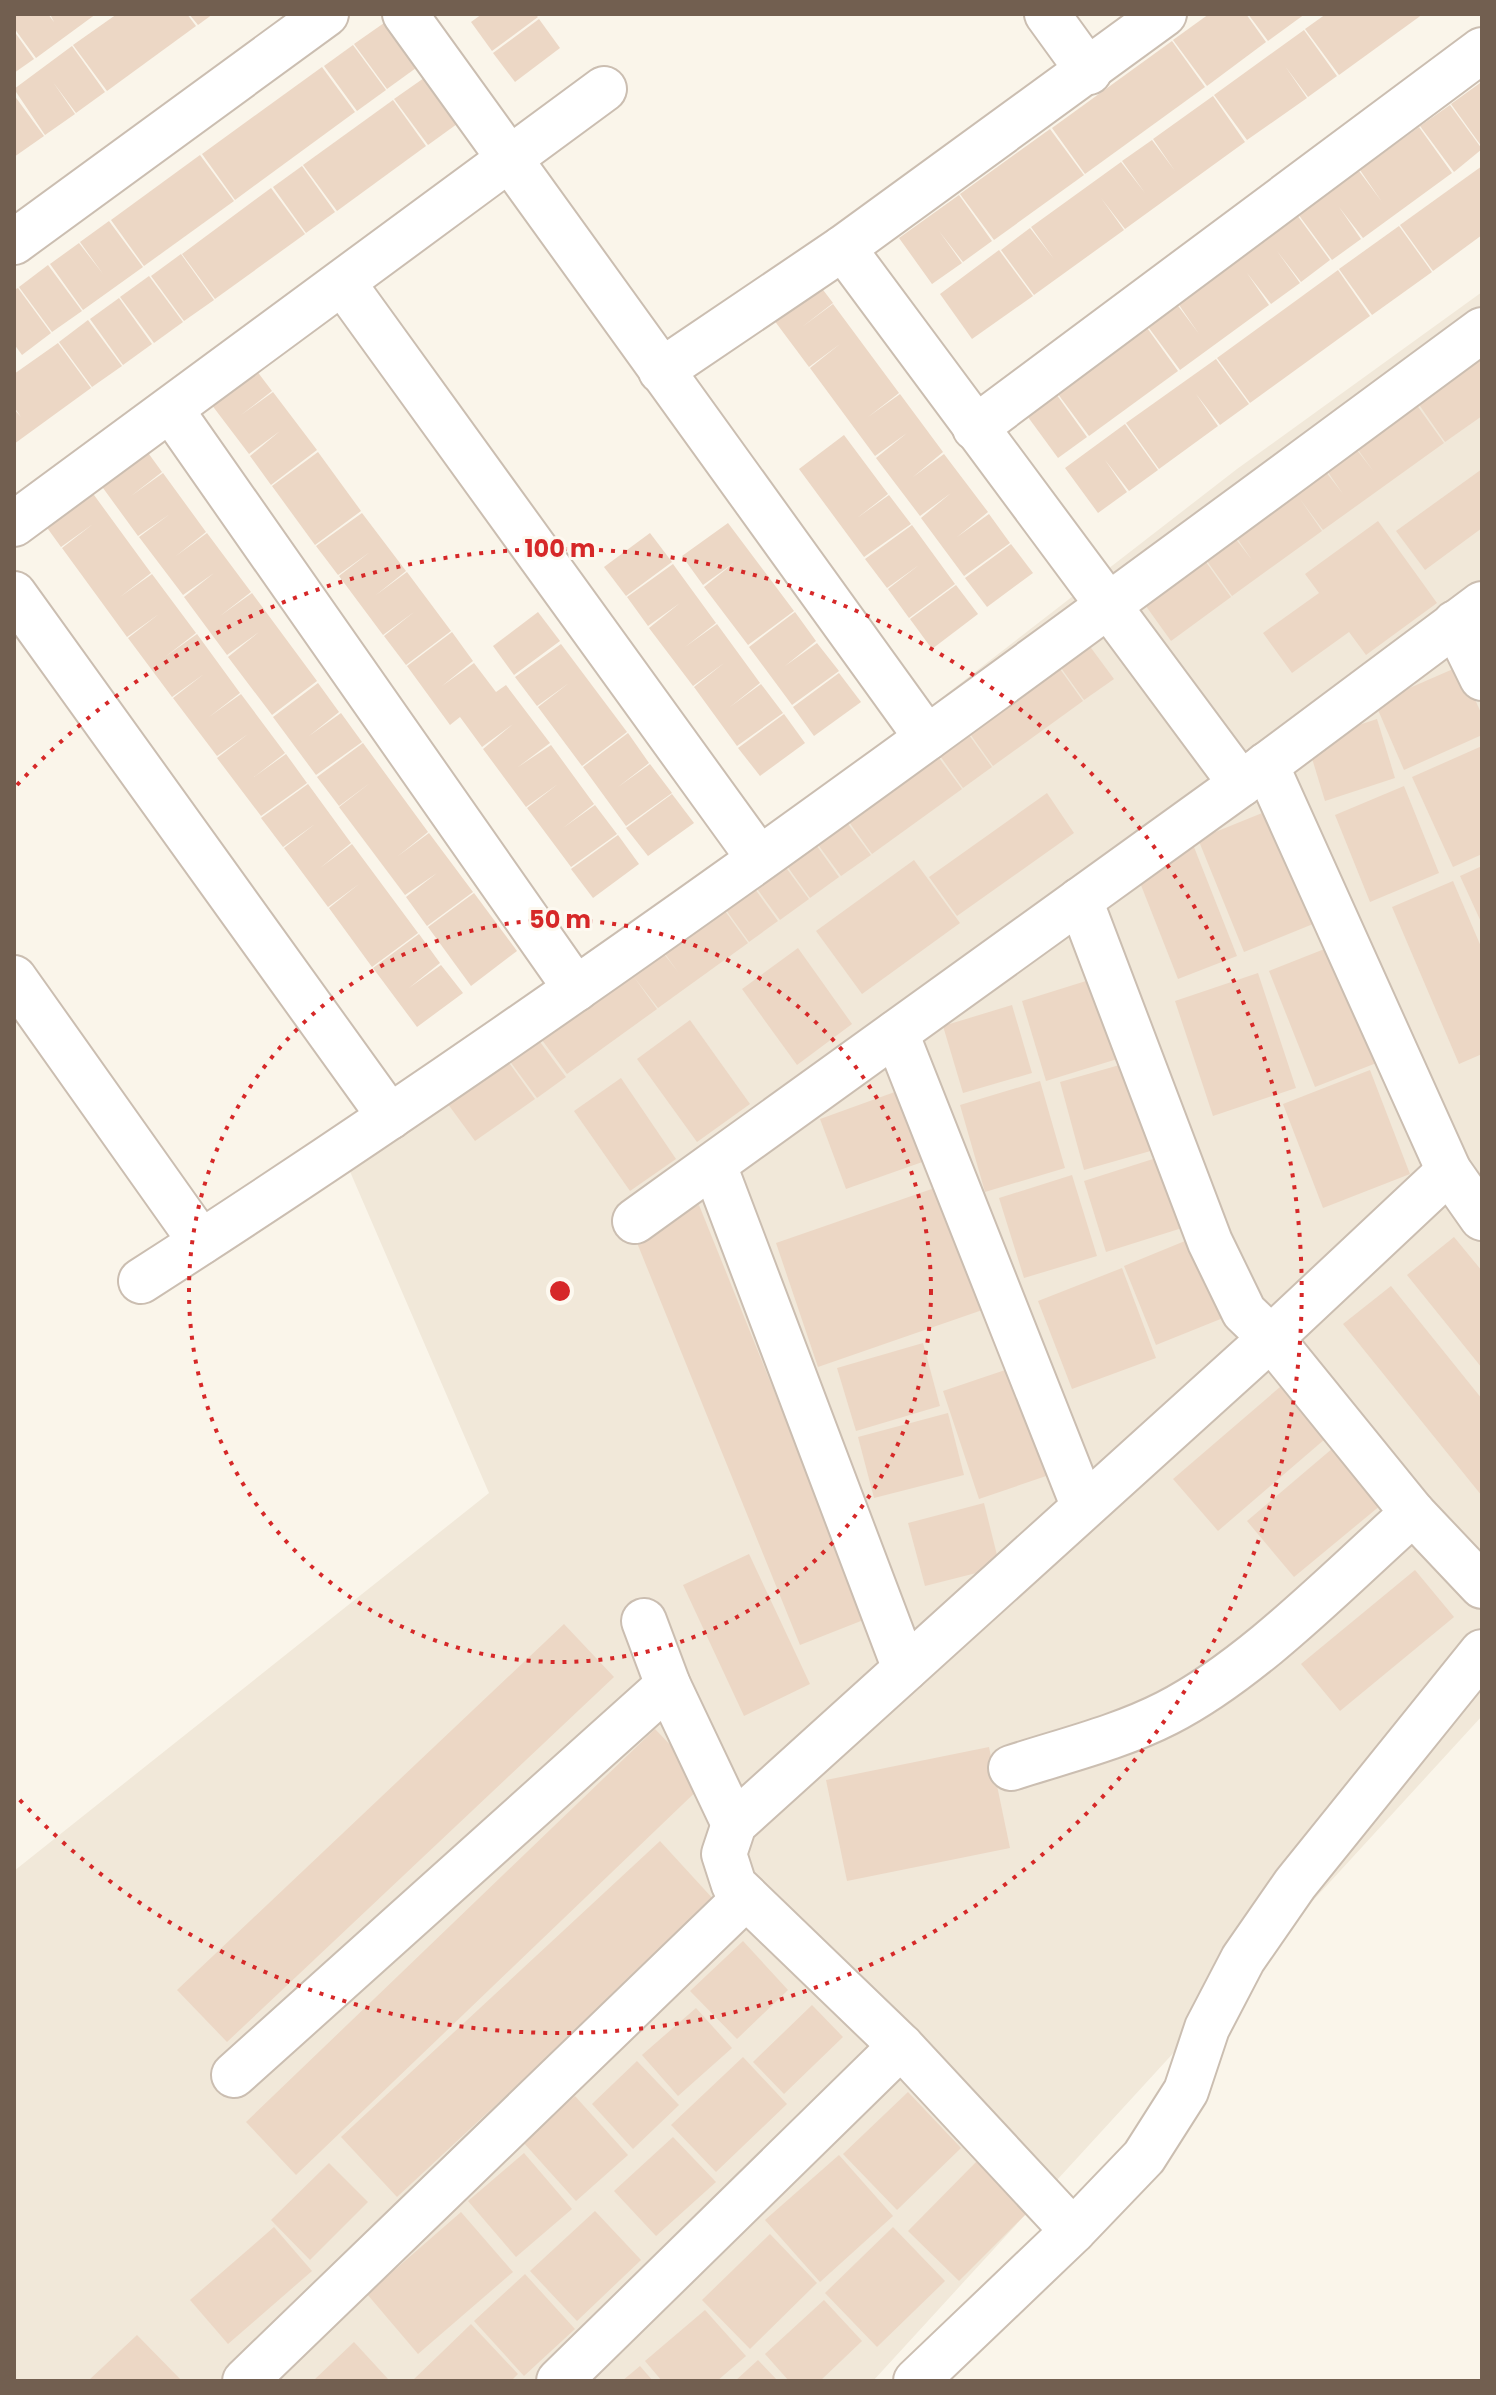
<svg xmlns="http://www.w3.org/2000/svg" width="1496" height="2395" font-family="Poppins,sans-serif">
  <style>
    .residential { fill: #f1e8d9 }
    .building { fill: #ecd7c5 }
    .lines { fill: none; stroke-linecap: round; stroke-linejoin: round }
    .minor-casing { stroke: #cbbeb1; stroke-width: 48 }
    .minor { stroke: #fff; stroke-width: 44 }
    .ring { fill: none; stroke: #d62828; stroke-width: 4; stroke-dasharray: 4 8 }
    .centre { fill: #d62828; stroke: #fdf9f0; stroke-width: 4 }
    .ring-label { font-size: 24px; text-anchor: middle; font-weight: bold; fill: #d62828; stroke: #fdf9f0; stroke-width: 6; stroke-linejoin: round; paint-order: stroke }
  </style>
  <rect width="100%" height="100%" fill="#faf5ea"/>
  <!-- residential -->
  <polygon class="residential" points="1482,292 1482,1716 873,2381 14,2381 14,1871 489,1493 345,1160 1237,469"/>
  <!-- building -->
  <g class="building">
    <polygon points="14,14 48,14 54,22 50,14 96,14 36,58 14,28"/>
    <polygon points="117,14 187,14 196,26 107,91 73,45"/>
    <polygon points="189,14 213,14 198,25"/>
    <polygon points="482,14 535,14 538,17 492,51 471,22"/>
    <polygon points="1209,14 1246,14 1266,42 1207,86 1173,40"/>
    <polygon points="1248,14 1305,14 1268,41"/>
    <polygon points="1326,14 1423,14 1339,75 1305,29"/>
    <polygon points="539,19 560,48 515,82 493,53"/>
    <polygon points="384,23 416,68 387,89 354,44"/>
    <polygon points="1304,30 1337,76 1308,97 1285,66 1307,98 1247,140 1214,95"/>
    <polygon points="14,31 34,59 14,73"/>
    <polygon points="1172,41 1205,87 1085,174 1052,128"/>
    <polygon points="353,45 386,90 357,111 324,66"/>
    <polygon points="72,46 105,92 76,113 53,82 75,114 45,135 14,89"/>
    <polygon points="322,67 355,112 235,200 202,154"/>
    <polygon points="424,78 457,124 428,145 394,99"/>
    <polygon points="1480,83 1482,85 1482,147 1451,104"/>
    <polygon points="14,95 44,136 14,157"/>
    <polygon points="1213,96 1245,142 1125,229 1101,198 1124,230 1034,295 1001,250 1030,228 1054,259 1031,227 1121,162 1145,193 1122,161 1152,140 1175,171 1153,139"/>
    <polygon points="393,100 426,146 337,211 303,165"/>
    <polygon points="1450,105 1482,149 1454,172 1420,126"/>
    <polygon points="1419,127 1452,173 1363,238 1339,207 1361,239 1332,260 1298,214 1359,171 1382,202 1360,170"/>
    <polygon points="1050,129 1084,175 994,240 960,194"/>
    <polygon points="200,155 234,201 144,266 111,220"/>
    <polygon points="302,166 335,212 306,233 273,187"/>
    <polygon points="1482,166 1482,235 1433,271 1400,225"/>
    <polygon points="271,188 305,234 215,299 182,254"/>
    <polygon points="959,195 992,241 963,262 939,231 962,263 932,284 899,238"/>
    <polygon points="1297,215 1330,260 1301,282 1277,251 1300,283 1271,304 1247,273 1269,305 1180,370 1146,324 1176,303 1199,334 1177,302"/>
    <polygon points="109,221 143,267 83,310 50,264 79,243 103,274 80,242"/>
    <polygon points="1399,226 1432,272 1372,315 1339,269"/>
    <polygon points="999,250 1033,296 972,339 940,294"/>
    <polygon points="181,254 214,300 184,321 151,276"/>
    <polygon points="48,265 82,311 52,332 19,287"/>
    <polygon points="1338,270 1370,316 1250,403 1217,358"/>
    <polygon points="811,274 833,303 802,327 833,304 899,393 868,417 900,394 943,452 913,477 944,454 988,512 957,537 989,514 1010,543 964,576 921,518 951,493 920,516 876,458 907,433 875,456 810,368 840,344 809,367 765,308"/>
    <polygon points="149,276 183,322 154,343 120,297"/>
    <polygon points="18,288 51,333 22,355 14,344 14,290"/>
    <polygon points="119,298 152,344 123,365 90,319"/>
    <polygon points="88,320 122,366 92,387 59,342"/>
    <polygon points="1145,325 1178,371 1089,436 1055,390"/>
    <polygon points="58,343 91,388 14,444 14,409 21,417 14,407 14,374"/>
    <polygon points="1482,346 1482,416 1445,442 1413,396"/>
    <polygon points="1216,359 1249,404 1220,425 1196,394 1218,426 1159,469 1126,423"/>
    <polygon points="250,362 272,391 241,415 273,392 317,450 271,485 250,456 280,431 249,454 205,396"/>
    <polygon points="1054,391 1087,437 1058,458 1025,413"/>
    <polygon points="1411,397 1444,443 1323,530 1300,499 1322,531 1232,596 1199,550 1228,529 1252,560 1230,528 1319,463 1343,494 1321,462 1350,441 1374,472 1351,440"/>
    <polygon points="1125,424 1158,470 1129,491 1105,460 1127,492 1098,513 1065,468"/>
    <polygon points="844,435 888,494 857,518 889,495 911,524 864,557 799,469"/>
    <polygon points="141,443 162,472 131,496 163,473 206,532 176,556 207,533 251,592 220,616 252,593 317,681 272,715 228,657 259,632 227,655 184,597 214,573 183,595 139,537 170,514 138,536 95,477"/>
    <polygon points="318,452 361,511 315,545 272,486"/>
    <polygon points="1482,469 1482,528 1425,570 1396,531"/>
    <polygon points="86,484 151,573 120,597 152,574 196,633 165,657 197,634 240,693 209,717 241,694 285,753 254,777 286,754 307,783 261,816 217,758 248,734 217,756 173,698 204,674 172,697 128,638 159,614 127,637 62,548 93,524 61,547 40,518"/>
    <polygon points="362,513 406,571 376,595 407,572 451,631 406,665 384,636 414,612 383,635 339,576 370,552 338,575 316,546"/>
    <polygon points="1378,521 1437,603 1366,655 1349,632 1292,673 1263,633 1319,593 1305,574"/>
    <polygon points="728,523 794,611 748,645 704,587 735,562 703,585 682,556"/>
    <polygon points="912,525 955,584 909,618 888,589 919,565 887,588 865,559"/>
    <polygon points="650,533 672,562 626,596 604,567"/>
    <polygon points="1011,544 1033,573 987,607 965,578"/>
    <polygon points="1198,551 1231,597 1171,641 1138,595"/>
    <polygon points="673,564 716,623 685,647 717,624 760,683 730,707 761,684 783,713 737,746 694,687 724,663 693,686 649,628 680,603 648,626 627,597"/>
    <polygon points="956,585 978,614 932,649 910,619"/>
    <polygon points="538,612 560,641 514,675 493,646"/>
    <polygon points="795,612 816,641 785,666 817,643 839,671 792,705 749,647"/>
    <polygon points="452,632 473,661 442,686 474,663 496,692 506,685 550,743 518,767 551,745 594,804 563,828 595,805 617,834 571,867 527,808 558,784 526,807 483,749 513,724 482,747 460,717 450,725 407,666"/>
    <polygon points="1080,633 1114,679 1084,700 1051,654"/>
    <polygon points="561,644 627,732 582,766 538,707 569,683 537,706 515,677"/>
    <polygon points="1050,655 1083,701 993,766 960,720"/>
    <polygon points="1460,666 1482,715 1482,735 1404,770 1375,703"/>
    <polygon points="839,673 861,702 814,736 793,707"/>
    <polygon points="318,683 339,712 309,736 341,713 362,742 316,775 273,717"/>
    <polygon points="784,714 805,743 760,776 738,748"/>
    <polygon points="1377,719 1395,778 1325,801 1307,742"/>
    <polygon points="959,721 992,767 963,788 930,742"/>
    <polygon points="628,733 649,763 618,787 650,764 672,793 626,826 583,767"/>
    <polygon points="363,743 428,832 398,856 429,833 473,892 427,926 406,897 437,873 405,895 339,807 370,783 339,806 317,777"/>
    <polygon points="928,743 962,789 872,854 839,808"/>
    <polygon points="1482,746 1482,854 1453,867 1412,777"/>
    <polygon points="308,784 351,843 320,868 352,844 418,933 372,967 329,908 359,884 328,907 284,848 315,824 283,847 261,818"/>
    <polygon points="1404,786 1439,873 1370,902 1335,815"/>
    <polygon points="1047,793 1074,833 957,916 929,877"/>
    <polygon points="672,794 694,823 648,856 626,828"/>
    <polygon points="837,809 871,855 841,876 808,831"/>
    <polygon points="1272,809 1318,922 1244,952 1198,839"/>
    <polygon points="807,832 839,877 810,898 777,852"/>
    <polygon points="618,835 639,864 593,898 571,869"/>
    <polygon points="1194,847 1237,956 1178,979 1135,870"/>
    <polygon points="776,854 809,899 780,920 746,874"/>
    <polygon points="914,860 960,923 862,994 816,931"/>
    <polygon points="1482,866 1482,924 1460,876"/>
    <polygon points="745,875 778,921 749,942 716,896"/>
    <polygon points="1453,881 1482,949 1482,1054 1459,1064 1392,907"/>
    <polygon points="474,893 517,951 471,986 428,927"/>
    <polygon points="715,897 748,943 658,1008 634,977 657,1009 567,1074 534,1029 654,941 678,972 655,940"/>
    <polygon points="419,934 440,963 409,988 441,965 463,993 417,1027 373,968"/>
    <polygon points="1332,946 1379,1062 1315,1087 1269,971"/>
    <polygon points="798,948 852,1024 797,1065 742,989"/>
    <polygon points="1258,973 1296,1088 1213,1116 1175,1001"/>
    <polygon points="1102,976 1127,1056 1046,1081 1022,1001"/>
    <polygon points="1012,1005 1032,1073 963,1093 943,1026"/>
    <polygon points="690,1020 750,1104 697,1142 637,1059"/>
    <polygon points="532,1031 566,1077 537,1098 503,1052"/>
    <polygon points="502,1053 535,1099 475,1141 442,1096"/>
    <polygon points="1130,1062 1154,1150 1084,1170 1060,1082"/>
    <polygon points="1370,1070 1410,1174 1323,1208 1283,1104"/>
    <polygon points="621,1078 676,1159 630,1191 574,1111"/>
    <polygon points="1040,1081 1065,1168 985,1192 960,1105"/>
    <polygon points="903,1089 928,1160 846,1189 820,1119"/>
    <polygon points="1175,1152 1198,1223 1106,1252 1084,1181"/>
    <polygon points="1072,1175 1097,1256 1024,1278 999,1198"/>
    <polygon points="949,1183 991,1307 818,1367 776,1243"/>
    <polygon points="699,1205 866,1619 800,1645 633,1233"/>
    <polygon points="1202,1234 1233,1314 1156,1345 1124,1266"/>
    <polygon points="1454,1237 1482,1271 1482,1368 1407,1275"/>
    <polygon points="1122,1268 1156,1358 1072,1389 1038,1301"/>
    <polygon points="1391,1286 1482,1399 1482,1496 1343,1324"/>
    <polygon points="923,1343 940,1406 856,1431 837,1368"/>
    <polygon points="1017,1366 1052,1474 979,1499 943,1391"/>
    <polygon points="1280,1387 1325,1439 1218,1531 1173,1479"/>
    <polygon points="948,1413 964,1475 874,1498 858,1437"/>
    <polygon points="1333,1448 1381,1505 1294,1577 1247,1521"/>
    <polygon points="984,1503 1000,1567 925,1586 908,1523"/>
    <polygon points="749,1554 810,1684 744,1716 683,1585"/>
    <polygon points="1415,1570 1454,1617 1340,1711 1301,1664"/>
    <polygon points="564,1624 614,1677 227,2042 177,1990"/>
    <polygon points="655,1729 706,1782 296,2175 246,2122"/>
    <polygon points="989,1747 1010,1848 847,1881 826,1780"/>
    <polygon points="660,1841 715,1901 397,2197 341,2137"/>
    <polygon points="743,1941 788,1990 737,2039 690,1991"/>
    <polygon points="812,2005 843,2037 784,2094 753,2062"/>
    <polygon points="696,2008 732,2048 678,2096 642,2055"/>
    <polygon points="743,2057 787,2104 716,2172 671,2125"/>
    <polygon points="637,2061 679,2105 633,2149 592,2104"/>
    <polygon points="908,2092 961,2148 897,2210 843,2154"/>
    <polygon points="575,2096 628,2155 576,2201 523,2142"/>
    <polygon points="673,2137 716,2182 656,2236 614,2191"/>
    <polygon points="524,2153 572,2209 516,2257 468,2201"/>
    <polygon points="839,2155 893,2216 820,2282 765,2220"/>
    <polygon points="979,2159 1030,2210 959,2281 908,2231"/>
    <polygon points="329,2163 368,2202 310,2260 271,2220"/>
    <polygon points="595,2211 641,2260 577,2321 530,2271"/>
    <polygon points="461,2212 513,2272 418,2354 367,2294"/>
    <polygon points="274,2227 312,2271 228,2344 190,2300"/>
    <polygon points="893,2227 945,2281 877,2347 825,2293"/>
    <polygon points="770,2234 817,2283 750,2349 702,2300"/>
    <polygon points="525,2274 575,2329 524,2376 474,2321"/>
    <polygon points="824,2300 862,2341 820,2381 789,2381 765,2354"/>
    <polygon points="705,2310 746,2356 717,2381 662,2381 645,2361"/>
    <polygon points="471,2324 518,2374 511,2381 412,2381"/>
    <polygon points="137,2335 182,2381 88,2381"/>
    <polygon points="354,2342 388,2379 385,2381 313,2381"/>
    <polygon points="758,2360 778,2381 735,2381"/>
    <polygon points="640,2366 653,2381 622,2381"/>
  </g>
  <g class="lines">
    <defs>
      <g id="minor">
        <polyline points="405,14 927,738"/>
        <polyline points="1047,14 1089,72"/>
        <polyline points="14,242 326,14"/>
        <polyline points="843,248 1241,784"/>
        <polyline points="343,283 758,857"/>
        <polyline points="661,371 843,248 1164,14"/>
        <polyline points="171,410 576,989"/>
        <polyline points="975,428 1482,50"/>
        <polyline points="14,524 604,89"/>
        <polyline points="14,594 390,1117"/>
        <polyline points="1455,623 1482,678"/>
        <polyline points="1266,765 1449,1171 1482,1218"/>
        <polyline points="1080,900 1210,1242 1244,1312 1271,1338 1413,1513 1482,1586"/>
        <polyline points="14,978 201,1242"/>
        <polyline points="896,1033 1083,1505"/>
        <polyline points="714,1165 905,1669"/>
        <polyline points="635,1221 1241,784 1482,604"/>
        <path d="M141,1281c461,-296 900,-626 1341,-951"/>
        <polyline points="644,1621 668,1685 734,1824"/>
        <path d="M1011,1768c52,-17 107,-30 156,-55 86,-44 173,-135 246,-200"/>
        <polyline points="234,2075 668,1685"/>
        <polyline points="1073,2231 901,2046 734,1885 724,1854 734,1824 1271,1338 1449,1171"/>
        <polyline points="245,2381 746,1897"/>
        <polyline points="559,2381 901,2046"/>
        <polyline points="916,2381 1073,2231 1144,2157 1186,2091 1207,2028 1243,1959 1295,1884 1482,1652"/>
      </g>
    </defs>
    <!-- minor casing -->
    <use href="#minor" class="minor-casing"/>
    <!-- minor -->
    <use href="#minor" class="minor"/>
  </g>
  <!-- distance rings -->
  <g class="ring">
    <circle cx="560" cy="1291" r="371"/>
    <path d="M17 785A742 742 0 1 1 17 1797"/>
  </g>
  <circle cx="560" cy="1291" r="12" class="centre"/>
  <g class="ring-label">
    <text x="560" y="557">100 m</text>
    <text x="560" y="928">50 m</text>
  </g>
  <!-- border -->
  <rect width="1496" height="2395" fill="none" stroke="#725f50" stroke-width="32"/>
</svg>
